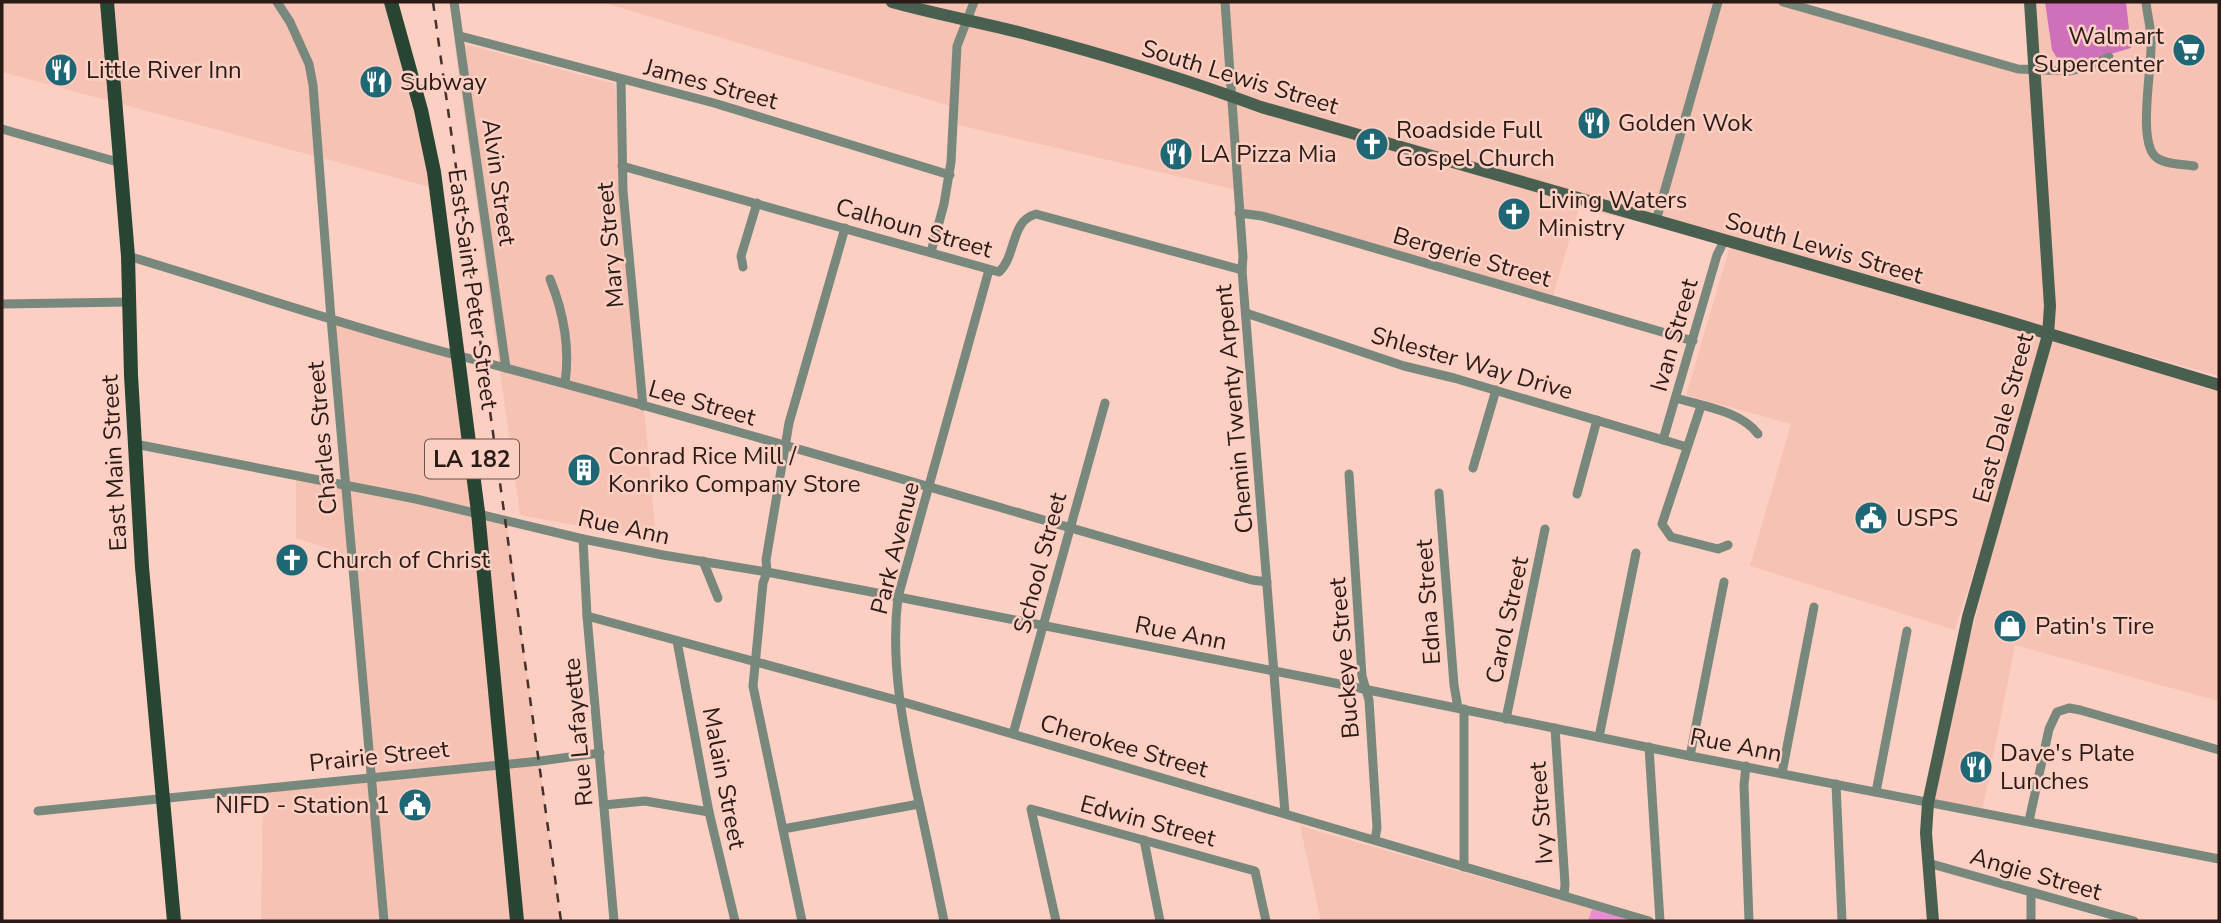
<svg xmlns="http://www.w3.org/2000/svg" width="2221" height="923" font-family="'Nunito Sans',sans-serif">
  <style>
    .built { fill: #f6c2b3 }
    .green { fill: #e88cd4 }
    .forest { fill: #ce71ba }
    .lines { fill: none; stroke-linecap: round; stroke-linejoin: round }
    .street { stroke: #78887d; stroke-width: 9 }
    .secondary { stroke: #496051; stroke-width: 12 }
    .primary { stroke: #284433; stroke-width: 14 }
    .rail { stroke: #45312c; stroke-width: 2.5; stroke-dasharray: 9 9; stroke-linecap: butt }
    .labels { text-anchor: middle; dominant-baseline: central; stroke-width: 5; stroke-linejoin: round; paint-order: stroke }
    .shield { fill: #fccfc3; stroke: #6a514b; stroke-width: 2 }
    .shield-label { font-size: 23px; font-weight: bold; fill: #2b1b17 }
    .poi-label { font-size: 24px; fill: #2b1b17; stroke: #fccfc3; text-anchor: start }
    .street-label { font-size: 24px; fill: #2b1b17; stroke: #fccfc3 }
  </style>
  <rect width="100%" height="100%" fill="#fccfc3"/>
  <!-- built -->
  <g class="built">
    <polygon points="2,2 385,2 427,166 430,187 2,72"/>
    <polygon points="601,2 1783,2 2036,70 2048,334 2219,384 2219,701 2015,645 1982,812 1928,803 2043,353 1955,630 1750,566 1791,424 1686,395 1731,243 1579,208 1553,295 1243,209 1241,191 958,125 957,108"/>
    <polygon points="2034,2 2219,2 2219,376 2055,330"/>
    <polygon points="454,41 615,84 656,540 520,515"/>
    <polygon points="331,318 460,356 478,512 506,519 561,921 261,921 263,787 371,776 347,555 296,538 296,476 345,485"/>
    <polygon points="1300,826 1592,909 1588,921 1321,921"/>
  </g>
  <!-- green -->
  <polygon class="green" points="1592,909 1634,921 1588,921"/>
  <!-- forest -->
  <polygon class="forest" points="2045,2 2126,2 2131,48 2077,64 2061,64 2052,50"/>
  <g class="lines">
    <!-- street -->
    <g class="street">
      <polyline points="277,2 290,22 309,64 313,85 331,318 384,921"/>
      <polyline points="454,2 506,368"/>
      <polyline points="1225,2 1243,257 1242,270 1285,813"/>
      <polyline points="1783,2 2018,69 2069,71 2090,66 2109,57"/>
      <path d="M2146,2c1,12 5,25 5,38 2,24 -15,104 6,118 10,7 26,6 37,8"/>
      <polyline points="460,36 714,103 950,175"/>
      <polyline points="621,80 623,191 643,406"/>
      <polyline points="2,129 121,163"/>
      <path d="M622,166l377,106c18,-17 11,-51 37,-58l206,56"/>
      <polyline points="1239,213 1262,216 1302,227 1693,341"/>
      <polyline points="1656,221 1718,2"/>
      <polyline points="931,252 944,204 951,162 957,46 974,2"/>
      <path d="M128,256c110,33 220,71 332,100 265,69 528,149 792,224l15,2"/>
      <polyline points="743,267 741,256 757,203"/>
      <path d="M550,279c13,32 20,69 15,104"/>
      <polyline points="2,304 129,302"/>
      <polyline points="1246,313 1404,366 1454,378 1687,447"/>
      <path d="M1676,398c26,8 65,13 82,36"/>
      <polyline points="1701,406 1662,524 1671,537 1718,549 1728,545"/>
      <polyline points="1663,440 1717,255 1724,241"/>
      <polyline points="135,444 416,499 583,539 663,555 767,572 898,597 1315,679 1690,756 2219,859"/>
      <polyline points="1473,468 1496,390"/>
      <polyline points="1349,474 1362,676 1369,700 1377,828 1375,839"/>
      <polyline points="1439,493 1454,685 1458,708"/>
      <polyline points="1577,494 1597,420"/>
      <polyline points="583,539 587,616 614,921"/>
      <polyline points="703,561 718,598"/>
      <polyline points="587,616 900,701 1649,921"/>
      <polyline points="677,641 709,812 735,921"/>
      <polyline points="1464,709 1464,867"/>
      <polyline points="1506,719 1545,529"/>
      <polyline points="1555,728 1565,884 1564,896"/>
      <polyline points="1013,734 1105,403"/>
      <polyline points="1599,737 1636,553"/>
      <polyline points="1649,747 1660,921"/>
      <polyline points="1690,756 1724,582"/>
      <polyline points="1746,766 1744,785 1749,921"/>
      <polyline points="1782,773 1814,607"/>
      <polyline points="1836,784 1842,921"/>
      <polyline points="1876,792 1907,631"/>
      <polyline points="604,805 645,801 709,812"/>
      <polyline points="38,811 540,761 600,753"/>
      <polyline points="2029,821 2049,729 2057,712 2069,708 2080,710 2219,750"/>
      <polyline points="783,829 919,804"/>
      <polyline points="1144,840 1160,921"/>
      <polyline points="1928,863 2134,921"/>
      <polyline points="2031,893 2031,921"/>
      <polyline points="802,921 753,686 763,583 767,572 766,560 789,423 845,228"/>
      <path d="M944,921c-9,-44 -18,-88 -28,-132 -13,-63 -26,-127 -18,-192l91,-327"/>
      <polyline points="1056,921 1031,809 1255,871 1266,921"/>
    </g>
    <!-- secondary -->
    <g class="secondary">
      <path d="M892,2c43,12 87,20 130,31 80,21 161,45 239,74l739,212 219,66"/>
      <polyline points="1933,921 1926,833 1928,803 1968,617 2048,335 2050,306 2030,2"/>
    </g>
    <!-- primary -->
    <g class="primary">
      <polyline points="107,2 128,256 131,375 142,567 174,921"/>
      <polyline points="391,2 421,110 434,172 478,512 517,921"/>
    </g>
    <!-- rail -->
    <polyline class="rail" points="433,2 561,921"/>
  </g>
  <!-- icons -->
  <defs>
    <symbol id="supermarket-disc" viewBox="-11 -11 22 22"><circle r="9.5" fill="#206776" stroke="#fccfc3"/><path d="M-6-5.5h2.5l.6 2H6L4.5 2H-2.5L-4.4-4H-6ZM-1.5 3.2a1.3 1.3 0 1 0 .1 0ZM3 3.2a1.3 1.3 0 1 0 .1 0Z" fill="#fff"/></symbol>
    <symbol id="restaurant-disc" viewBox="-11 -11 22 22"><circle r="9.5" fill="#206776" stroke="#fccfc3"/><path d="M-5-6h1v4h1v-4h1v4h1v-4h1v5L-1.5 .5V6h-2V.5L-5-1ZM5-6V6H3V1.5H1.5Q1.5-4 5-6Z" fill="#fff"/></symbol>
    <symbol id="church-disc" viewBox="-11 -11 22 22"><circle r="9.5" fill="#206776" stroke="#fccfc3"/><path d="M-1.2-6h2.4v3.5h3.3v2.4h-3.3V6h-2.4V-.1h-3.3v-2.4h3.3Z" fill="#fff"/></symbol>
    <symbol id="building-disc" viewBox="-11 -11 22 22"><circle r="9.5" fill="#206776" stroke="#fccfc3"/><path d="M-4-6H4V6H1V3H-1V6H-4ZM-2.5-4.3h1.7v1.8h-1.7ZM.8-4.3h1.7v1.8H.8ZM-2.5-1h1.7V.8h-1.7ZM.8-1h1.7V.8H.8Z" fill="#fff"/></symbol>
    <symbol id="civic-disc" viewBox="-11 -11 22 22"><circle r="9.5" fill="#206776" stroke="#fccfc3"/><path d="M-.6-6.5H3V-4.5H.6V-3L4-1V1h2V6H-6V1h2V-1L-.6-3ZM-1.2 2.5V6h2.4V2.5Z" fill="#fff"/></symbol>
    <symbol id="shop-disc" viewBox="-11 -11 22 22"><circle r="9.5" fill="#206776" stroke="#fccfc3"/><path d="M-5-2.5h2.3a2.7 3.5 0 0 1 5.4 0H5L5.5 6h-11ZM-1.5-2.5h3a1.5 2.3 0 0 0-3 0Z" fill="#fff"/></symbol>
  </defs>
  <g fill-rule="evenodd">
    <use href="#supermarket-disc" x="2170" y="31" width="38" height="38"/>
    <use href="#restaurant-disc" x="42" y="51" width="38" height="38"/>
    <use href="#restaurant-disc" x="357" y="63" width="38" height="38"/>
    <use href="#restaurant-disc" x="1575" y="104" width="38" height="38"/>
    <use href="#church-disc" x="1353" y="125" width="38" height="38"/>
    <use href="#restaurant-disc" x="1157" y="135" width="38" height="38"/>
    <use href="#church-disc" x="1495" y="195" width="38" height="38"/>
    <use href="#building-disc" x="565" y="451" width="38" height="38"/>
    <use href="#civic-disc" x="1852" y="499" width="38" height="38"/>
    <use href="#church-disc" x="273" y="541" width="38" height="38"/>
    <use href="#shop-disc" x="1991" y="607" width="38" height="38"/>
    <use href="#restaurant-disc" x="1957" y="748" width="38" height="38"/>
    <use href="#civic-disc" x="396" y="786" width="38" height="38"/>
  </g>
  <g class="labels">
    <!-- shield labels -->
    <rect class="shield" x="425" y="439.5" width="94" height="39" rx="5"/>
    <g class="shield-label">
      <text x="472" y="459">LA 182</text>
    </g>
    <!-- poi labels -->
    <g class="poi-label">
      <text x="2164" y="36" text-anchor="end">Walmart<tspan x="2164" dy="28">Supercenter</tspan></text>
      <text x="86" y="70">Little River Inn</text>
      <text x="400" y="82">Subway</text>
      <text x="1618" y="123">Golden Wok</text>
      <text x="1396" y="130">Roadside Full<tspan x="1396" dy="28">Gospel Church</tspan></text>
      <text x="1200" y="154">LA Pizza Mia</text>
      <text x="1538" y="200">Living Waters<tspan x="1538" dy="28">Ministry</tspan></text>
      <text x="608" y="456">Conrad Rice Mill /<tspan x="608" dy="28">Konriko Company Store</tspan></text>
      <text x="1896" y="518">USPS</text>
      <text x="316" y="560">Church of Christ</text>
      <text x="2035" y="626">Patin's Tire</text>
      <text x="2000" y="753">Dave's Plate<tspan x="2000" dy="28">Lunches</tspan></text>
      <text x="390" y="805" text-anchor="end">NIFD - Station 1</text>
    </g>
    <!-- street labels -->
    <g class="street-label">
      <text transform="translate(1240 77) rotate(17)">South Lewis Street</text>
      <text transform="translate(711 84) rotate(15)">James Street</text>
      <text transform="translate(499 182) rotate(82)">Alvin Street</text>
      <text transform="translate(914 228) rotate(16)">Calhoun Street</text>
      <text transform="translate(610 245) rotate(-95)">Mary Street</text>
      <text transform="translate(1824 248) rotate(16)">South Lewis Street</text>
      <text transform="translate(1472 257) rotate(16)">Bergerie Street</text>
      <text transform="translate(473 289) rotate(82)">East Saint Peter Street</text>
      <text transform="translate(1674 335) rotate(-74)">Ivan Street</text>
      <text transform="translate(1472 363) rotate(16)">Shlester Way Drive</text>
      <text transform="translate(702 403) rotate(16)">Lee Street</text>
      <text transform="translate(1234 409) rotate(-95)">Chemin Twenty Arpent</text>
      <text transform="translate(2003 418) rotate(-75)">East Dale Street</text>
      <text transform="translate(322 438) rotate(-95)">Charles Street</text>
      <text transform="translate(114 463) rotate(-93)">East Main Street</text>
      <text transform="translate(624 527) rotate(12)">Rue Ann</text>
      <text transform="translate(895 548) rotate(-76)">Park Avenue</text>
      <text transform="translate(1040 563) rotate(-75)">School Street</text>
      <text transform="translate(1428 602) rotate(-94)">Edna Street</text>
      <text transform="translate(1507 620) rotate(-78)">Carol Street</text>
      <text transform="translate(1181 633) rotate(11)">Rue Ann</text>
      <text transform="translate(1344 658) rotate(-95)">Buckeye Street</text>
      <text transform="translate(578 732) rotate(-95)">Rue Lafayette</text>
      <text transform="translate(1736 745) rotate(11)">Rue Ann</text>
      <text transform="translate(1124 746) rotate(16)">Cherokee Street</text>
      <text transform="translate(379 756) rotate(-6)">Prairie Street</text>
      <text transform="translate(724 778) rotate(79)">Malain Street</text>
      <text transform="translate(1541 813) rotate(-94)">Ivy Street</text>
      <text transform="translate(1148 821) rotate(15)">Edwin Street</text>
      <text transform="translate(2036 874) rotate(16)">Angie Street</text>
    </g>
  </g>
  <!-- border -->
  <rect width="2221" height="923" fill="none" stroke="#2b1b17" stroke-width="7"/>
</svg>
